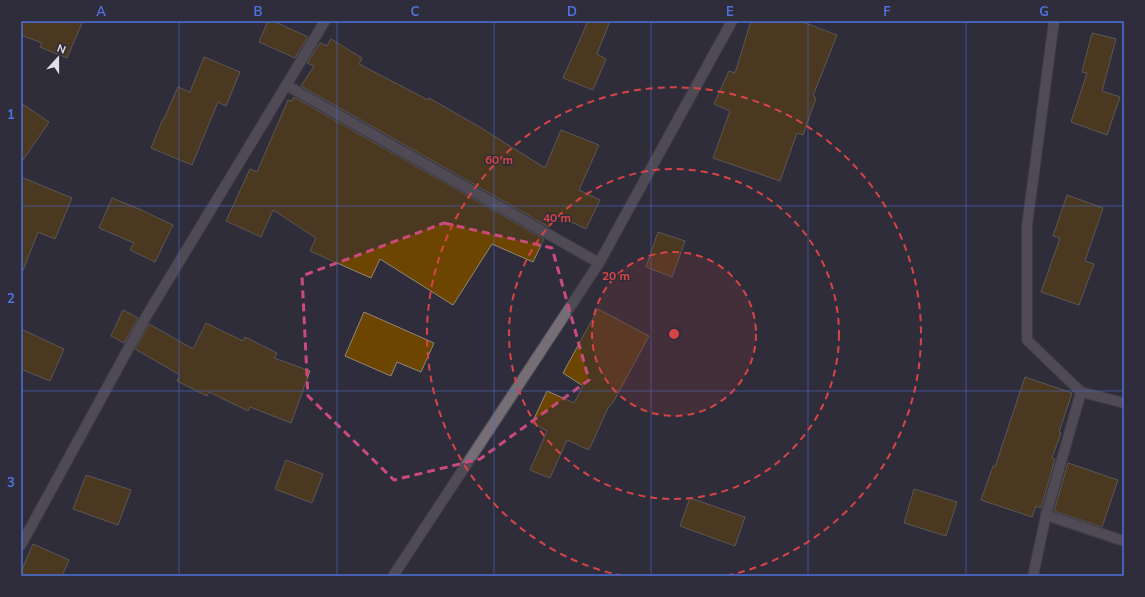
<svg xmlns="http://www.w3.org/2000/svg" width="1145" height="597" font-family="'Nunito Sans',sans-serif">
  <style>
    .building { fill: #6c4600; stroke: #928778 }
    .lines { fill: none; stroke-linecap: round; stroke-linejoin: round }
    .minor-casing { stroke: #4b4a57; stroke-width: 12 }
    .minor { stroke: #756e74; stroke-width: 10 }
    .marked { fill: none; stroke: #ca4a7e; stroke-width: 3; stroke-dasharray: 8 5; stroke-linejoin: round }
    .grid { fill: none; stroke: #4e72dc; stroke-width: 1; stroke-opacity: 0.55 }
    .ring { fill: none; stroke: #d84445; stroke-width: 2; stroke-dasharray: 7 5 }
    .centre { fill: #d84445; stroke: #2f2d3b; stroke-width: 2 }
    .ring-label { font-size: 12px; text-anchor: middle; font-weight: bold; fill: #d84445; stroke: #2f2d3b; stroke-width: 3; stroke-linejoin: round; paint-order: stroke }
    .neatline { fill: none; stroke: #4e72dc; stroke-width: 1.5 }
    .grid-label { font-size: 13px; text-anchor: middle; font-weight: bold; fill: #4e72dc }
  </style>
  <rect width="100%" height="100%" fill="#2f2d3b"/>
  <!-- building -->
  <g class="building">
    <polygon points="21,21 83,21 67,58 40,47 42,43 21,35"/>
    <polygon points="268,21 273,21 308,37 295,58 259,42"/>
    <polygon points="588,21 610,21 597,54 606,59 593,90 563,78"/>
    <polygon points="751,21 800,21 837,35 813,96 816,98 803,135 797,133 780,181 713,158 730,111 714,104 729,71 735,73"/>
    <polygon points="1092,33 1116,39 1102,91 1120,97 1107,135 1071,122 1087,73 1082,72"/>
    <polygon points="331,39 362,58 359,64 428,100 429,98 478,126 545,168 561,130 599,145 579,190 600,200 586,229 555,214 549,227 301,86 314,66 307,63 320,43 327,46"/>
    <polygon points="204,57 240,72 226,106 218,102 192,165 151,148 163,119 164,119 178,87 190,92"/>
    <polygon points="294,97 544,239 533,262 492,244 453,305 380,259 371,278 310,251 316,238 273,210 261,237 226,221 250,169 257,172 288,100 292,101"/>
    <polygon points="21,103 49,122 21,163"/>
    <polygon points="21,177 72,198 55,239 38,232 22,273 21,273"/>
    <polygon points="1067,195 1103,208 1085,261 1094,264 1079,305 1041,292 1060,238 1053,236"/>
    <polygon points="112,198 139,209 173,225 155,262 130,250 134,243 99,228"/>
    <polygon points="658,232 685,241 672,277 646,267"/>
    <polygon points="598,309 649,336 614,401 608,408 589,450 567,440 550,478 530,470 547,431 532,423 547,391 574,403 583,386 563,373"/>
    <polygon points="123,310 138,318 124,343 111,336"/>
    <polygon points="364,312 434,343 421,372 397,362 391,376 345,356"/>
    <polygon points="206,323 243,341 245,337 277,353 274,358 310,371 291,423 250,407 248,411 209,392 207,396 177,381 180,375 135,349 149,324 193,349"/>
    <polygon points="21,329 64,349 50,381 21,369"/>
    <polygon points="1025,377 1072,393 1059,432 1061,433 1052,458 1055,459 1041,508 1036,506 1032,517 981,500 993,466 995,467"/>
    <polygon points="286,460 323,474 312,503 275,489"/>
    <polygon points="1068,463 1118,480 1102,527 1054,511"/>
    <polygon points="86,475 131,490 118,525 73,509"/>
    <polygon points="914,489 957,502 946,536 904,523"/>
    <polygon points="690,498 745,517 735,546 680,526"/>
    <polygon points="33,544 69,560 62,576 21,576 21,572"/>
  </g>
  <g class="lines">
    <defs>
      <g id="minor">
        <polyline points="1054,21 1027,226 1027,340 1081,392 1124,403"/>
        <polyline points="286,85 599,263"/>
        <polyline points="1046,515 1124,541"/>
        <polyline points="21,545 144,320 325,21"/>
        <polyline points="393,576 599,263 732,21"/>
        <polyline points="1033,576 1046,515 1081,392"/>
      </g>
    </defs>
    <!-- minor casing -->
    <use href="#minor" class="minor-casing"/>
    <!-- minor -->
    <use href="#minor" class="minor"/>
  </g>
  <!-- marked area -->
  <path d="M0 0H1145V597H0ZM444,223l108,25 37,132 -109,79 -86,21 -86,-84 -6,-120z" fill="#2f2d3b" fill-opacity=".55" fill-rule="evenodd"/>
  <path class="marked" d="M444,223l108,25 37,132 -109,79 -86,21 -86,-84 -6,-120z"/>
  <!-- grid -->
  <path class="grid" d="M179,21v555M337,21v555M494,21v555M651,21v555M808,21v555M966,21v555M21,206h1103M21,391h1103"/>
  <!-- distance rings -->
  <circle cx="674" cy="334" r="82" fill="#d84445" fill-opacity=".12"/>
  <g class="ring">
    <circle cx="674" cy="334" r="82"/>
    <circle cx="674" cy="334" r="165"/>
    <path d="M623 576A247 247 0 1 1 725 576"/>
  </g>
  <circle cx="674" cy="334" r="6" class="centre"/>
  <g class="ring-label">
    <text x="499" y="164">60 m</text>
    <text x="557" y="222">40 m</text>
    <text x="616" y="280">20 m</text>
  </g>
  <!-- border -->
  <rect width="1145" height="597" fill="none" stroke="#2f2d3b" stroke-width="44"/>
  <!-- north arrow -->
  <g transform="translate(58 58) rotate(21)" stroke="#2f2d3b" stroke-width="3" paint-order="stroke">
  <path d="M0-3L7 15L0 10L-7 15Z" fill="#e1e0e9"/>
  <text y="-6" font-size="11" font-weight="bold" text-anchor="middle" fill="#e1e0e9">N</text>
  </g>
  <rect x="22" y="22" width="1101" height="553" class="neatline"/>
  <g class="grid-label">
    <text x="101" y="16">A</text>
    <text x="258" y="16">B</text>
    <text x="415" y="16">C</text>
    <text x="572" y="16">D</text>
    <text x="730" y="16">E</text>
    <text x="887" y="16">F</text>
    <text x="1044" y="16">G</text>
    <text x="11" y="119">1</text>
    <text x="11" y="303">2</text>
    <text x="11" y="487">3</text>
  </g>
</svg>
